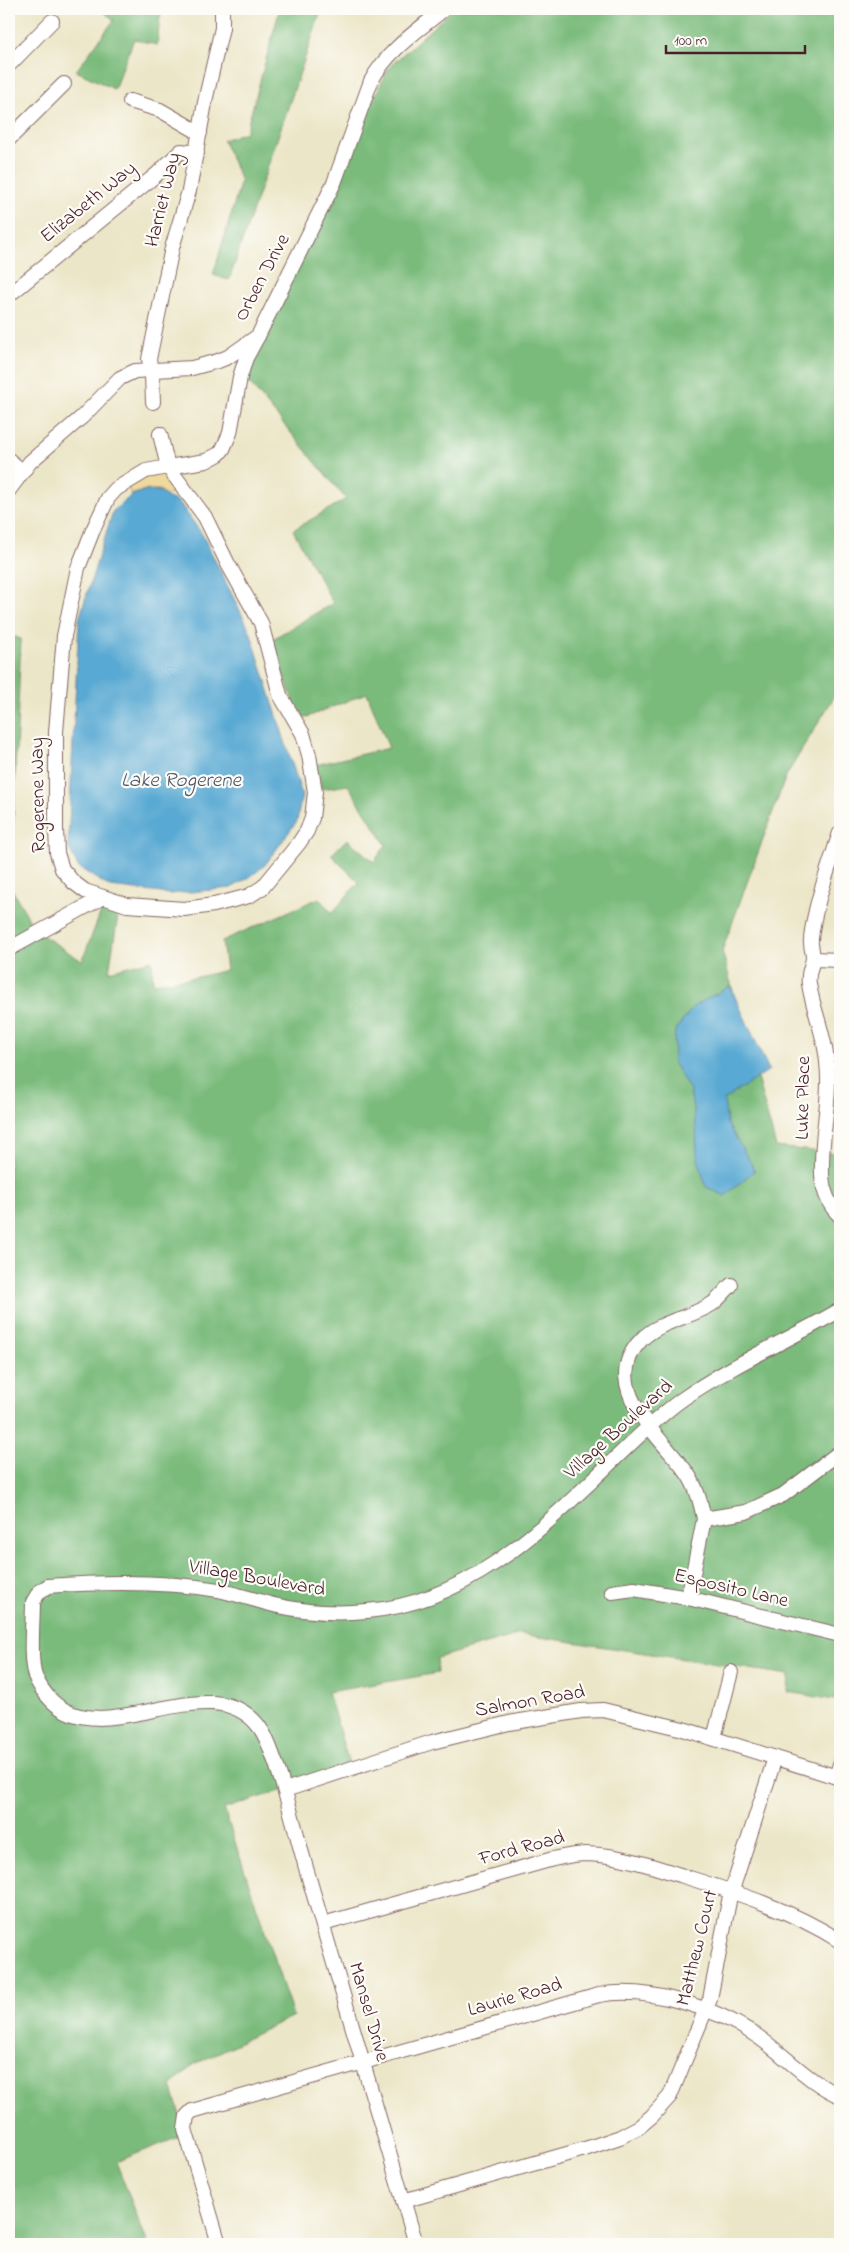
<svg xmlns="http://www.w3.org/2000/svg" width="849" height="2253" font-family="'Indie Flower',sans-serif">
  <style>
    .forest { fill: #7abb7c; stroke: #626d54 }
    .sand { fill: #eeda9e; stroke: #9c7c64 }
    .water { fill: #59a9d3; stroke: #52647f }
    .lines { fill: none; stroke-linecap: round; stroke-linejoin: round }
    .minor-casing { stroke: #836562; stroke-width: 16 }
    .minor { stroke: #fff; stroke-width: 14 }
    .labels { text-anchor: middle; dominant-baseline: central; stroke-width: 4.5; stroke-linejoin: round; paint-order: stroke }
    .street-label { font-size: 20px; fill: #4a1f2b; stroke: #fdfcf7 }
    .water-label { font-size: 21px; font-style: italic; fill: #50566e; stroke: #fdfcf7 }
  </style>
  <rect width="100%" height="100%" fill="#fdfcf7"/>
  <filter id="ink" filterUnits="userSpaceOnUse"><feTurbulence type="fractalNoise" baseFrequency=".02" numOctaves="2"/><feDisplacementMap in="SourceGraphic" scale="10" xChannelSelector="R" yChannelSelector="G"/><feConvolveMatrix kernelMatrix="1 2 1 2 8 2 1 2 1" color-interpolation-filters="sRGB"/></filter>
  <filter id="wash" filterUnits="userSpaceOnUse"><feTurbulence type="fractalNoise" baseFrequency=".0096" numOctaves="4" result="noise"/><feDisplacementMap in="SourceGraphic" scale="20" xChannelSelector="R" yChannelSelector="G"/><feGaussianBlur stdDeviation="1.12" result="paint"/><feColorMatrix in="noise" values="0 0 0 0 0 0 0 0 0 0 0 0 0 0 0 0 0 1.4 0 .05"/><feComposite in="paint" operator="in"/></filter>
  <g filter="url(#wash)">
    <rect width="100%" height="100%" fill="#ece6c8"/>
    <!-- forest -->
    <g class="forest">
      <polygon points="100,9 161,9 157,45 134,39 114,89 76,71 114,20"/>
      <polygon points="278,9 324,9 321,11 229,280 213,275 241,181 223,140 246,132 279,12"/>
      <polygon points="453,9 840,9 840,687 786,776 722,951 776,1147 840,1154 840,1701 788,1692 789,1675 520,1634 437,1658 438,1673 328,1692 350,1768 224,1809 293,2016 193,2065 171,2086 186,2134 116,2162 148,2244 9,2244 9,635 21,639 10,886 36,931 82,961 106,899 120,903 109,971 152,960 153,983 198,977 226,970 222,941 319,898 332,913 359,882 331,855 347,839 374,862 386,845 348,785 322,789 315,765 389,748 367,693 300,720 271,640 333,603 293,530 346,499 242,374 389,67"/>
    </g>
    <!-- sand -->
    <polygon class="sand" points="165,473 179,490 174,494 173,492 165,495 160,490 145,490 132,495 127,486 141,478"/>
    <!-- water -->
    <g class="water">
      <polygon points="145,490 160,491 168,498 179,502 202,534 250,631 302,795 297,821 265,865 250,877 231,888 170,894 110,887 78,867 68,846 79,619 113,511 132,495"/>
      <polygon points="730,986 769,1070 724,1100 727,1123 755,1170 725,1196 706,1187 697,1155 696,1127 690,1091 673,1062 675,1031 694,1006"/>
    </g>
  </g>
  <g filter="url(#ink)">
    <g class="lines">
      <defs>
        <g id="minor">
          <polyline points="9,65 52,21"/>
          <polyline points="130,101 160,110 200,133"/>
          <polyline points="9,139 64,84"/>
          <polyline points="9,295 156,175 181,151 197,153"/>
          <polyline points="153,402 152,375 149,359 172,248 189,191 206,97 222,28 222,9"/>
          <polyline points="160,434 168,467 205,517 228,564 261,623 280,695 303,734 309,755 315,792 312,818 307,831 299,843 263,887 249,896 214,905 184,909 127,905 85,891 73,882 62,869 57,853 56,829 56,732 64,636 78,568 93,530 108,498 116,489 146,471 168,467 206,461 219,454 223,449 230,433 240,377 246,358 258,336"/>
          <polyline points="9,460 22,471"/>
          <path d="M9,490l21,-28 52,-45 38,-39 15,-7 57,-3 26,-7 10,-4 30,-21 76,-153 37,-102c17,-31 46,-50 73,-72"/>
          <path d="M840,833c-10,31 -26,73 -29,106 -1,6 2,13 2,19 -1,10 -6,13 -4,26 4,26 16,51 18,78 4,34 -5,68 -5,102 -1,19 3,38 18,52"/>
          <polyline points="9,949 103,897"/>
          <polyline points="813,959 840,960"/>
          <polyline points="704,1519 746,1512 783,1495 840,1452"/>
          <polyline points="612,1592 634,1589 688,1598 840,1635"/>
          <path d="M688,1598l16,-79c-3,-16 -7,-32 -17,-46 -25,-35 -90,-87 -46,-133 18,-19 49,-22 71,-36 7,-5 13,-13 19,-19"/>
          <polyline points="714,1738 731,1672"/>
          <polyline points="836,1777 840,1764"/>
          <polyline points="285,1790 432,1742 509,1723 581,1711 603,1710 683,1729 840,1778"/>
          <path d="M323,1924l230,-65c11,-2 22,-5 34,-5 33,1 65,12 96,22 55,17 108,34 157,65"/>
          <polyline points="403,2201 588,2148 620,2137 639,2127 652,2116 670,2096 710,1999 730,1896 775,1758"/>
          <path d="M219,2244l-34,-115 2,-13 5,-5 407,-116c49,-9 118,13 158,41 29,20 51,46 83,60"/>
          <path d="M416,2244c-37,-125 -73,-251 -110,-376 -10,-35 -18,-70 -30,-104 -5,-13 -8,-25 -16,-36 -47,-66 -155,25 -208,-27 -7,-7 -13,-15 -17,-25 -6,-17 -2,-54 -2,-74l6,-10 9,-6c55,-4 115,-5 170,4 18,4 37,10 56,15 30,7 62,9 93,6 108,-9 182,-90 256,-160 20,-19 39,-38 61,-53 49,-34 105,-58 156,-88"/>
        </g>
      </defs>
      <!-- minor casing -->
      <use href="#minor" class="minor-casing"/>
      <!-- minor -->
      <use href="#minor" class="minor"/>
    </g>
  </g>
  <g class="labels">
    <!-- street labels -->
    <g class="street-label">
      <text transform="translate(164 200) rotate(-76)">Harriet Way</text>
      <text transform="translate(89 203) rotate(-39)">Elizabeth Way</text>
      <text transform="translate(263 278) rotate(-62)">Orben Drive</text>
      <text transform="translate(39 795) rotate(-91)">Rogerene Way</text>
      <text transform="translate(804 1098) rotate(-89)">Luke Place</text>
      <text transform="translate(619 1430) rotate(-42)">Village Boulevard</text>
      <text transform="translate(257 1579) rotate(10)">Village Boulevard</text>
      <text transform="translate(731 1589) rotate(13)">Esposito Lane</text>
      <text transform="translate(530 1702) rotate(-10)">Salmon Road</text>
      <text transform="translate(522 1849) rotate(-15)">Ford Road</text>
      <text transform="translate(698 1948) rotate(-76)">Matthew Court</text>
      <text transform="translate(515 1998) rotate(-16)">Laurie Road</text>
      <text transform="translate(368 2012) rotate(74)">Mansel Drive</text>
    </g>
    <!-- water labels -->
    <g class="water-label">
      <text x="181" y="781">Lake Rogerene</text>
    </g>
  </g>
  <!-- margin -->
  <rect width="849" height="2253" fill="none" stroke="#fdfcf7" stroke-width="30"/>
  <!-- scale -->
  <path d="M666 45v8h139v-8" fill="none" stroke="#4a1f2b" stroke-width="2.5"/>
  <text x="674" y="45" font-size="15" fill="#4a1f2b" stroke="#fdfcf7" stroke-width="4" paint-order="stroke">100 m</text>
</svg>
